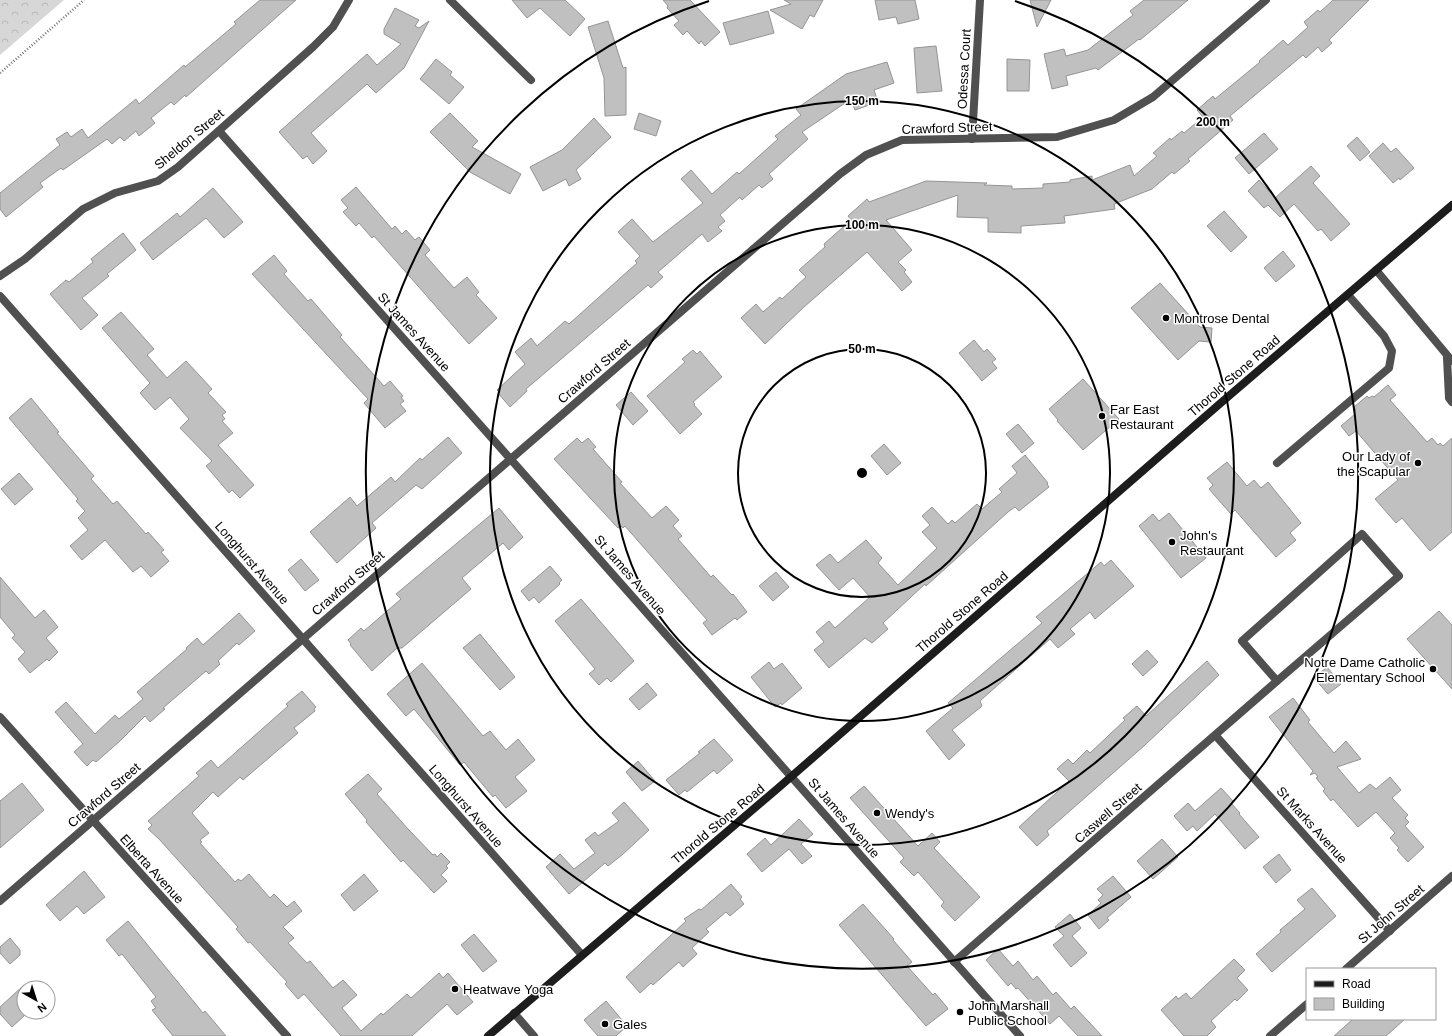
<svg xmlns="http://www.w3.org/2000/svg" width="1452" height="1036" font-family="Helvetica,sans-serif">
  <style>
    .park { fill: url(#park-crowns) }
    .building { fill: #c0c0c0; stroke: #949494 }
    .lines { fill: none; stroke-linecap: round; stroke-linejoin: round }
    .path { stroke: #727272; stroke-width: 2.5; stroke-dasharray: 1 2; stroke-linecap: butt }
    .service { stroke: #505050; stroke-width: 8 }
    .minor { stroke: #505050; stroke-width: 8 }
    .secondary { stroke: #1d1d1d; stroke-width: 8 }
    .ring { fill: none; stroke: #000; stroke-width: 2 }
    .poi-dot { fill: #000; stroke: #fff; stroke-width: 1.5 }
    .labels { text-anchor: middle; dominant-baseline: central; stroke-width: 3; stroke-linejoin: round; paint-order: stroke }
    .street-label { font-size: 13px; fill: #000; stroke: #fff }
    .poi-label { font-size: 13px; fill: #000; stroke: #fff; text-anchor: start }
    .centre { fill: #000; stroke: #fff; stroke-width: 2 }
    .ring-label { font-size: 12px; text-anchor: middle; font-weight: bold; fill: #000; stroke: #fff; stroke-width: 3; stroke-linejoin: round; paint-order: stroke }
  </style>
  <defs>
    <pattern id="park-crowns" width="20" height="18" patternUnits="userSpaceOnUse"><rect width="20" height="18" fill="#d7d7d7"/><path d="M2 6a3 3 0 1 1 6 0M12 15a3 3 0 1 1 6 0" fill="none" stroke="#b7b7b7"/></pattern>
  </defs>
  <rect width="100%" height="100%" fill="#fff"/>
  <!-- park -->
  <polygon class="park" points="0,0 64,0 0,55"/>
  <!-- building -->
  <g class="building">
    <polygon points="260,0 296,0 186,97 185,95 174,105 171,102 151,118 155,123 139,136 136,131 124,141 120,137 112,144 107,139 63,170 61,168 40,183 43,187 6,217 0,209 0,193 60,145 56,139 67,132 71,137 82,129 88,138 136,99 139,104 184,65 185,67 236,24 234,22"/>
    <polygon points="512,0 565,0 585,19 570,36 540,8 527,18"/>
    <polygon points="663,0 690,0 720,32 705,46 701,41 699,44 687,31 683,35 674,25 679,21 667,8 668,6"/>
    <polygon points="784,0 823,0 814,17 810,15 802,29 770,10 791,4"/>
    <polygon points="875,0 915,0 919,19 898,24 896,17 879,20"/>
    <polygon points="1030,0 1051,0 1037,27"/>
    <polygon points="1144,0 1188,0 1140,40 1139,39 1098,70 1096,68 1066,76 1068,85 1052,89 1044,54 1064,49 1066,56 1088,50 1133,15 1130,11"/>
    <polygon points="1333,0 1369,0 1329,40 1332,43 1322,52 1318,47 1306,58 1303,55 1230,116 1233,120 1188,159 1190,161 1174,174 1172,172 1152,189 1114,204 1115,209 1064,216 1065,223 1021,226 1021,233 988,232 988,218 957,217 958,195 886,220 912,250 898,262 906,270 904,272 912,282 902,291 867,252 804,307 765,344 741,318 756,304 763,312 780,297 782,299 806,277 799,270 825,247 824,244 851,220 848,216 867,199 869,202 926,181 987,183 984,185 1012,186 1012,189 1043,188 1043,184 1070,182 1070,180 1092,176 1092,180 1130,165 1134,176 1157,156 1153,153 1170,138 1171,140 1182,131 1184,133 1203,117 1197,110 1213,96 1215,99 1260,62 1259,61 1283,40 1288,45 1308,27 1304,22 1318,10 1320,12"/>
    <polygon points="395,8 419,20 415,26 419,28 429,21 404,68 376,93 367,84 311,133 327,151 313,164 307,156 303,159 279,132 367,54 377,65 401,44 384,34 384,29"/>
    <polygon points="768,11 774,33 730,45 723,23"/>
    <polygon points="608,21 623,68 626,67 626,115 605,116 604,78 588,27"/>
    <polygon points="936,46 942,91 917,93 914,48"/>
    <polygon points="436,59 452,72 450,75 464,87 449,104 420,79"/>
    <polygon points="1007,59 1030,60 1029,91 1007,91"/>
    <polygon points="887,62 894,83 874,90 878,102 855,110 851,99 802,132 808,139 769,174 773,179 762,188 759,185 742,200 740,197 720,215 725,221 718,227 722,231 708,242 702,234 658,272 663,277 651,288 648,285 526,389 527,391 510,407 498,393 499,392 497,390 525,364 515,352 531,338 537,346 565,321 569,324 637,263 635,261 640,256 618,232 632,219 653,242 703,203 681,179 691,170 712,194 737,172 739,174 778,139 775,136 801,115 796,109 846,74"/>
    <polygon points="450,113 478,141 472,147 521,174 510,194 470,172 430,132"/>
    <polygon points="639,113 661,121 656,136 634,129"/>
    <polygon points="594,118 611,137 576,170 581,179 569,186 566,179 543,191 530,167 562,150"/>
    <polygon points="1264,133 1278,149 1249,174 1235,158"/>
    <polygon points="1357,137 1370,152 1360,161 1347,146"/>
    <polygon points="1383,143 1391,152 1396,148 1414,168 1400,180 1399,178 1393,183 1369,156"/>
    <polygon points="1311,166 1320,176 1313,183 1350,224 1331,241 1321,229 1318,231 1294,204 1280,217 1268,205 1264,208 1248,191 1259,180 1275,198"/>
    <polygon points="356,187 392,229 395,226 402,234 406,230 415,240 419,237 430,250 425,255 454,288 467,277 479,292 476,295 497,318 469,344 374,236 372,238 359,223 356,226 343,212 348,208 341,200"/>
    <polygon points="213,188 243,222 224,238 206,218 153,260 140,243 177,213 180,217"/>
    <polygon points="1224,211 1247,237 1231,252 1207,226"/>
    <polygon points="123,233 136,250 107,274 109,276 82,298 98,315 81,330 50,294 66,280 69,282 93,262 91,259"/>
    <polygon points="1283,251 1295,266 1276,282 1264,268"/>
    <polygon points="274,255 287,271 284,274 308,301 311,299 342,335 340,337 384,386 390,381 403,396 401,397 404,401 400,404 406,411 385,428 364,403 368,399 252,274"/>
    <polygon points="1160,283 1200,327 1212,328 1211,342 1199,341 1178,360 1131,308"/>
    <polygon points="121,312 154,349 147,355 167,378 186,361 212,389 208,393 226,412 222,415 225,419 222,421 233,433 218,445 254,485 240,498 232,490 229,493 206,466 212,461 180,428 189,419 170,397 155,410 140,393 150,383 102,328"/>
    <polygon points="974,340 984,352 987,349 996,359 992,362 997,368 982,381 959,353"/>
    <polygon points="693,350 697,354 700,351 722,377 693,402 695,404 694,405 702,414 680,434 647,396 685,362 682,359"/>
    <polygon points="1083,379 1119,419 1083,450 1057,421 1058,420 1049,409"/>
    <polygon points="1388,385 1396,395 1390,400 1427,442 1432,438 1438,445 1440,443 1443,446 1452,438 1452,532 1430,551 1402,518 1396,523 1375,499 1398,480 1356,431 1349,436 1341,426 1355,414 1354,412 1356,410 1354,407 1367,396 1369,398 1372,396 1374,397"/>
    <polygon points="631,392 648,411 633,425 616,405"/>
    <polygon points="31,398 59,432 57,433 94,476 91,479 113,504 117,501 146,534 148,532 164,550 161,552 169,561 151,577 141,566 133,572 105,540 82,560 70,546 88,530 78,518 85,511 76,501 78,499 9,418"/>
    <polygon points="1018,424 1034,443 1022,453 1006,434"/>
    <polygon points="448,437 462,453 422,489 416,485 372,523 376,528 337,563 310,532 350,497 357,506 391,477 395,482 420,458 422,460"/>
    <polygon points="577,438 582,443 588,438 596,447 593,449 622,482 620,483 652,518 666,506 679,520 673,526 682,536 678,539 711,577 713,575 732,595 733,594 747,612 737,620 735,618 712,635 703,623 707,620 625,526 623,528 621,526 618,528 554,459"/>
    <polygon points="884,444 901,463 887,475 871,456"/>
    <polygon points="1025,455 1048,483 1047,484 1049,487 1019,511 1015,507 1008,512 926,586 925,584 883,623 888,629 872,643 865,638 829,668 814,650 824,642 816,632 829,621 835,628 870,597 853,578 839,590 816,565 830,554 838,563 866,540 882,558 878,563 898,585 937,548 922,532 930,525 922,516 932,507 948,524 952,520 955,523 977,504 982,509 1002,492 999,489 1017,473 1012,466"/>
    <polygon points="1227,462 1247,486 1254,480 1261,488 1268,482 1301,523 1290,533 1296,540 1276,557 1235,510 1231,514 1209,489 1213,485 1207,478"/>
    <polygon points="19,473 33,489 15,505 1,489"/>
    <polygon points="499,508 523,537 509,550 503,543 462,578 471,589 402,648 397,648 372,671 350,645 351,644 348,640 361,628 364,631 401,599 396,594"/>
    <polygon points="1169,513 1206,558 1181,578 1139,526 1153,514 1159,521"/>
    <polygon points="301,559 319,580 305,591 288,570"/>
    <polygon points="1111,560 1134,586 1095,619 1090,612 1070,629 1075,634 1058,648 1050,639 981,700 980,702 982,705 981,707 952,730 965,745 949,760 926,731 953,708 948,703 1042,623 1036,617 1101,562 1104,566"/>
    <polygon points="550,566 562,580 559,583 560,584 539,603 534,597 529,601 521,591"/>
    <polygon points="776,572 789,587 773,601 759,586"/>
    <polygon points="0,577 35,618 44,610 58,627 46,638 58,652 49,661 47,659 30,673 18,659 25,652 12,638 15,635 0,617"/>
    <polygon points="581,599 634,661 611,682 607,678 599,685 589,674 595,669 555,621"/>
    <polygon points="1439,611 1452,625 1452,689 1407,639"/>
    <polygon points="239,613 255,631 239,645 237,643 218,661 220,664 209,674 206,671 163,708 165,709 150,722 145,716 120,741 96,762 93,760 87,766 74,752 83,744 55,712 66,702 95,734 115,715 119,719 143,699 137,692 187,649 186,648 197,638 203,645"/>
    <polygon points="480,634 515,677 500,690 463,648"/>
    <polygon points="1147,650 1158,662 1143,676 1132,664"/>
    <polygon points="1207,661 1219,675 1145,745 1047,831 1049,835 1037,846 1019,827 1069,781 1057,769 1068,759 1073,764 1087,750 1090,753 1125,720 1123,718 1137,706 1146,716"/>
    <polygon points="769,662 774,669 782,663 802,688 782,705 781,703 775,707 751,677"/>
    <polygon points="422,663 483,736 490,731 506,750 518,739 535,760 515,777 527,791 506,808 495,795 493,797 464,762 460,765 414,709 406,716 387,694"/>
    <polygon points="1327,667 1341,684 1328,694 1314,678"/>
    <polygon points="647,683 657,695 639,710 629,699"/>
    <polygon points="302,691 316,707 314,709 315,711 294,728 298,733 243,780 240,777 218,797 213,792 192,813 209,833 200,840 202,842 200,843 235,882 238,879 241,881 249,874 270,898 274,894 287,907 294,901 302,911 283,927 294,938 288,943 307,963 310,961 333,988 343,980 357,995 342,1008 361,1031 381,1013 383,1015 407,994 411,998 439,973 443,978 448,973 473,1002 457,1015 447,1004 412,1036 341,1036 304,994 298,999 285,984 287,982 250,942 248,943 236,929 238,927 159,839 148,829 152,825 148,821 199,776 196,773 211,760 218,768 288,706 286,704"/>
    <polygon points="1293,698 1310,720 1308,722 1334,753 1346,741 1361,759 1337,767 1359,793 1370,784 1376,789 1390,777 1401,790 1392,798 1408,815 1405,818 1409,822 1405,826 1424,847 1408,862 1397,850 1399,848 1390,838 1395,833 1376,812 1358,827 1333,799 1331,801 1323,791 1325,789 1316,778 1318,777 1315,773 1310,775 1313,771 1269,717"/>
    <polygon points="714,739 733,760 717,774 714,770 687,792 685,790 679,795 666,780 700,753 698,752"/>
    <polygon points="638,761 655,781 642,791 626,772"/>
    <polygon points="368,774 382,789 377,794 408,829 433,855 435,854 437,857 441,853 450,862 446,866 448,868 441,875 447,881 434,893 403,860 401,862 366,822 367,820 345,794"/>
    <polygon points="22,783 44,810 0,848 0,801"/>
    <polygon points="864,786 918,846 932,833 940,842 934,848 980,897 955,921 941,906 944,902 918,872 914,876 900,862 904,858 850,798"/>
    <polygon points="1221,788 1233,801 1231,803 1240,813 1239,814 1259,837 1245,849 1215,814 1197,831 1193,826 1187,831 1174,816 1188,803 1195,811"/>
    <polygon points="624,802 649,830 622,855 608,866 605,863 569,894 546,867 560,854 574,869 595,853 585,840 595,832 598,836 619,821 612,813"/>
    <polygon points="799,819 813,834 801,844 812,856 802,864 789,849 762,872 747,854 765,838 771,845"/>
    <polygon points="1162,839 1178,857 1153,879 1137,861"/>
    <polygon points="1279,854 1291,870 1276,883 1263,867"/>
    <polygon points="84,871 105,897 84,914 77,906 60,921 46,905"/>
    <polygon points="364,874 378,891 354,911 341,895"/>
    <polygon points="1113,876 1131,897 1107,918 1109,920 1099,929 1088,915 1101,903 1098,900 1103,895 1097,889"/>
    <polygon points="731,884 742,897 740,899 744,904 730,916 726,912 706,929 709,932 692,948 697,954 683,967 679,962 653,985 651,983 640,993 626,977 686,921 684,919 699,909 701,910"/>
    <polygon points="1312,888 1336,916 1272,972 1256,954 1281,932 1280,930 1305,909 1297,900"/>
    <polygon points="863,904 894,939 893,940 912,962 907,966 933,995 935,993 946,1006 948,1009 926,1026 839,925"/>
    <polygon points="1070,914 1081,928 1072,936 1087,953 1071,967 1053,945 1064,936 1055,927"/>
    <polygon points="128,921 203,1013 205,1011 226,1036 173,1036 152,1010 156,1008 151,1001 156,997 122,954 119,956 106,940"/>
    <polygon points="474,934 497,961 483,972 461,945"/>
    <polygon points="10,938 20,950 20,955 10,964 0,953 0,947"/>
    <polygon points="998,949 1013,966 1018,961 1033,980 1037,976 1053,995 1056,992 1071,1009 1074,1006 1102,1036 1078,1036 1059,1016 1050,1024 1018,988 1016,989 1011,983 1008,986 986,960"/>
    <polygon points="1234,959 1245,970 1237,978 1248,990 1237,1001 1235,999 1211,1021 1216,1027 1207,1036 1184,1036 1161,1010 1176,996 1178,999 1186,993 1191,999"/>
    <polygon points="24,985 24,1016 12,1027 0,1014 0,1007"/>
    <polygon points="606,1001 627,1026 616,1036 598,1036 584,1020"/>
    <polygon points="1353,1019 1405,1019 1386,1036 1334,1036"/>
  </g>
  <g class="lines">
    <!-- path -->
    <polyline class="path" points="0,73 84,0"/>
    <!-- service -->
    <g class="service">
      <polyline points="1376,270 1452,361"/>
      <polyline points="1447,358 1449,398 1452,402"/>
      <polyline points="1277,463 1389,368 1392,351 1384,336 1348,295"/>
      <polygon points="1362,534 1399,576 1277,681 1242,641"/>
    </g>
    <!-- minor -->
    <g class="minor">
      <polyline points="450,0 531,80"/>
      <polyline points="219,131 578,535 1020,1036"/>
      <polyline points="972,139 980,0"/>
      <polyline points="0,276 25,259 83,209 115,193 158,181 178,167 313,47 333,27 349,0"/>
      <polyline points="0,296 582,955"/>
      <polyline points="0,717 287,1036"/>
      <polyline points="1216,736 1390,931"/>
      <polyline points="0,901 840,174 866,155 902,140 1057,137 1114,120 1153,97 1266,0"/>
      <polyline points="954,962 1277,681"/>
      <polyline points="1346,969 1452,876"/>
      <polyline points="514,1013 534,1036"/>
      <polyline points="1270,1036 1307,1004"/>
    </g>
    <!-- secondary -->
    <polyline class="secondary" points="488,1036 777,789 1223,401 1452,205"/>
  </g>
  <!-- distance rings -->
  <g class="ring">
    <circle cx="862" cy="473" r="124"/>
    <circle cx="862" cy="473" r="248"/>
    <circle cx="862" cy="473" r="372"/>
    <path d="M1015 1A496 496 0 1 1 709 1"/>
  </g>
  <!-- markers -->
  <g class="poi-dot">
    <circle cx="1166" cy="318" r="4"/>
    <circle cx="1102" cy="416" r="4"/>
    <circle cx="1418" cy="463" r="4"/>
    <circle cx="1172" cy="542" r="4"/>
    <circle cx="1433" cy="669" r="4"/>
    <circle cx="877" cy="813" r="4"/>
    <circle cx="455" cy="989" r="4"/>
    <circle cx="960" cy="1012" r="4"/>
    <circle cx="605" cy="1024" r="4"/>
  </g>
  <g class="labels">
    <!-- street labels -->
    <g class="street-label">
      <text transform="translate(964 69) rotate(-87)">Odessa Court</text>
      <text transform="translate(947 128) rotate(-2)">Crawford Street</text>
      <text transform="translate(189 139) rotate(-40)">Sheldon Street</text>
      <text transform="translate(414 332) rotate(48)">St James Avenue</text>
      <text transform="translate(594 371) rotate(-41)">Crawford Street</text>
      <text transform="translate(1234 376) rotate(-41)">Thorold Stone Road</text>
      <text transform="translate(252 563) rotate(49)">Longhurst Avenue</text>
      <text transform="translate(630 575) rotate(49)">St James Avenue</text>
      <text transform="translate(348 583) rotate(-41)">Crawford Street</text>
      <text transform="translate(962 612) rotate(-41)">Thorold Stone Road</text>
      <text transform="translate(104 795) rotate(-41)">Crawford Street</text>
      <text transform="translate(466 806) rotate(49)">Longhurst Avenue</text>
      <text transform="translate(1108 813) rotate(-41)">Caswell Street</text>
      <text transform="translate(844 818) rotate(49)">St James Avenue</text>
      <text transform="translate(718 824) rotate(-40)">Thorold Stone Road</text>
      <text transform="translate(1312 825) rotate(48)">St Marks Avenue</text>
      <text transform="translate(152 869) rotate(48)">Elberta Avenue</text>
      <text transform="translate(1391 914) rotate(-41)">St John Street</text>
    </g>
    <!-- poi labels -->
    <g class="poi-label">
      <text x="1174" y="318">Montrose Dental</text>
      <text x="1110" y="409">Far East<tspan x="1110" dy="15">Restaurant</tspan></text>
      <text x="1410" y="456" text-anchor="end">Our Lady of<tspan x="1410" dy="15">the Scapular</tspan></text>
      <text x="1180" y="535">John's<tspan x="1180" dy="15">Restaurant</tspan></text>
      <text x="1425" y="662" text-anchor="end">Notre Dame Catholic<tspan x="1425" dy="15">Elementary School</tspan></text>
      <text x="885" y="813">Wendy's</text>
      <text x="463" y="989">Heatwave Yoga</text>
      <text x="968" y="1005">John Marshall<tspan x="968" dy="15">Public School</tspan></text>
      <text x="613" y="1024">Gales</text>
    </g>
  </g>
  <circle cx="862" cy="473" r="6" class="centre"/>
  <g class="ring-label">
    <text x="862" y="105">150 m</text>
    <text x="1213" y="126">200 m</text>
    <text x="862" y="229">100 m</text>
    <text x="862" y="353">50 m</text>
  </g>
  <!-- legend -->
  <rect x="1306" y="968" width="130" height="52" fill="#ffffff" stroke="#999999"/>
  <rect x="1314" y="981" width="20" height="6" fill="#1d1d1d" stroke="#999999"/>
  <text x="1342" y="988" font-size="12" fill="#000000">Road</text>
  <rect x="1314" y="998" width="20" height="12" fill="#c0c0c0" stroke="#999999"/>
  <text x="1342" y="1008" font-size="12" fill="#000000">Building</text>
  <!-- north arrow -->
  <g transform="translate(36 1000) rotate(141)"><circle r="19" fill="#ffffff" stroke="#999999"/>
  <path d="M0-3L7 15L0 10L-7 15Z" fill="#000000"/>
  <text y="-6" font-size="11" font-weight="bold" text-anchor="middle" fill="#000000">N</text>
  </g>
</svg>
